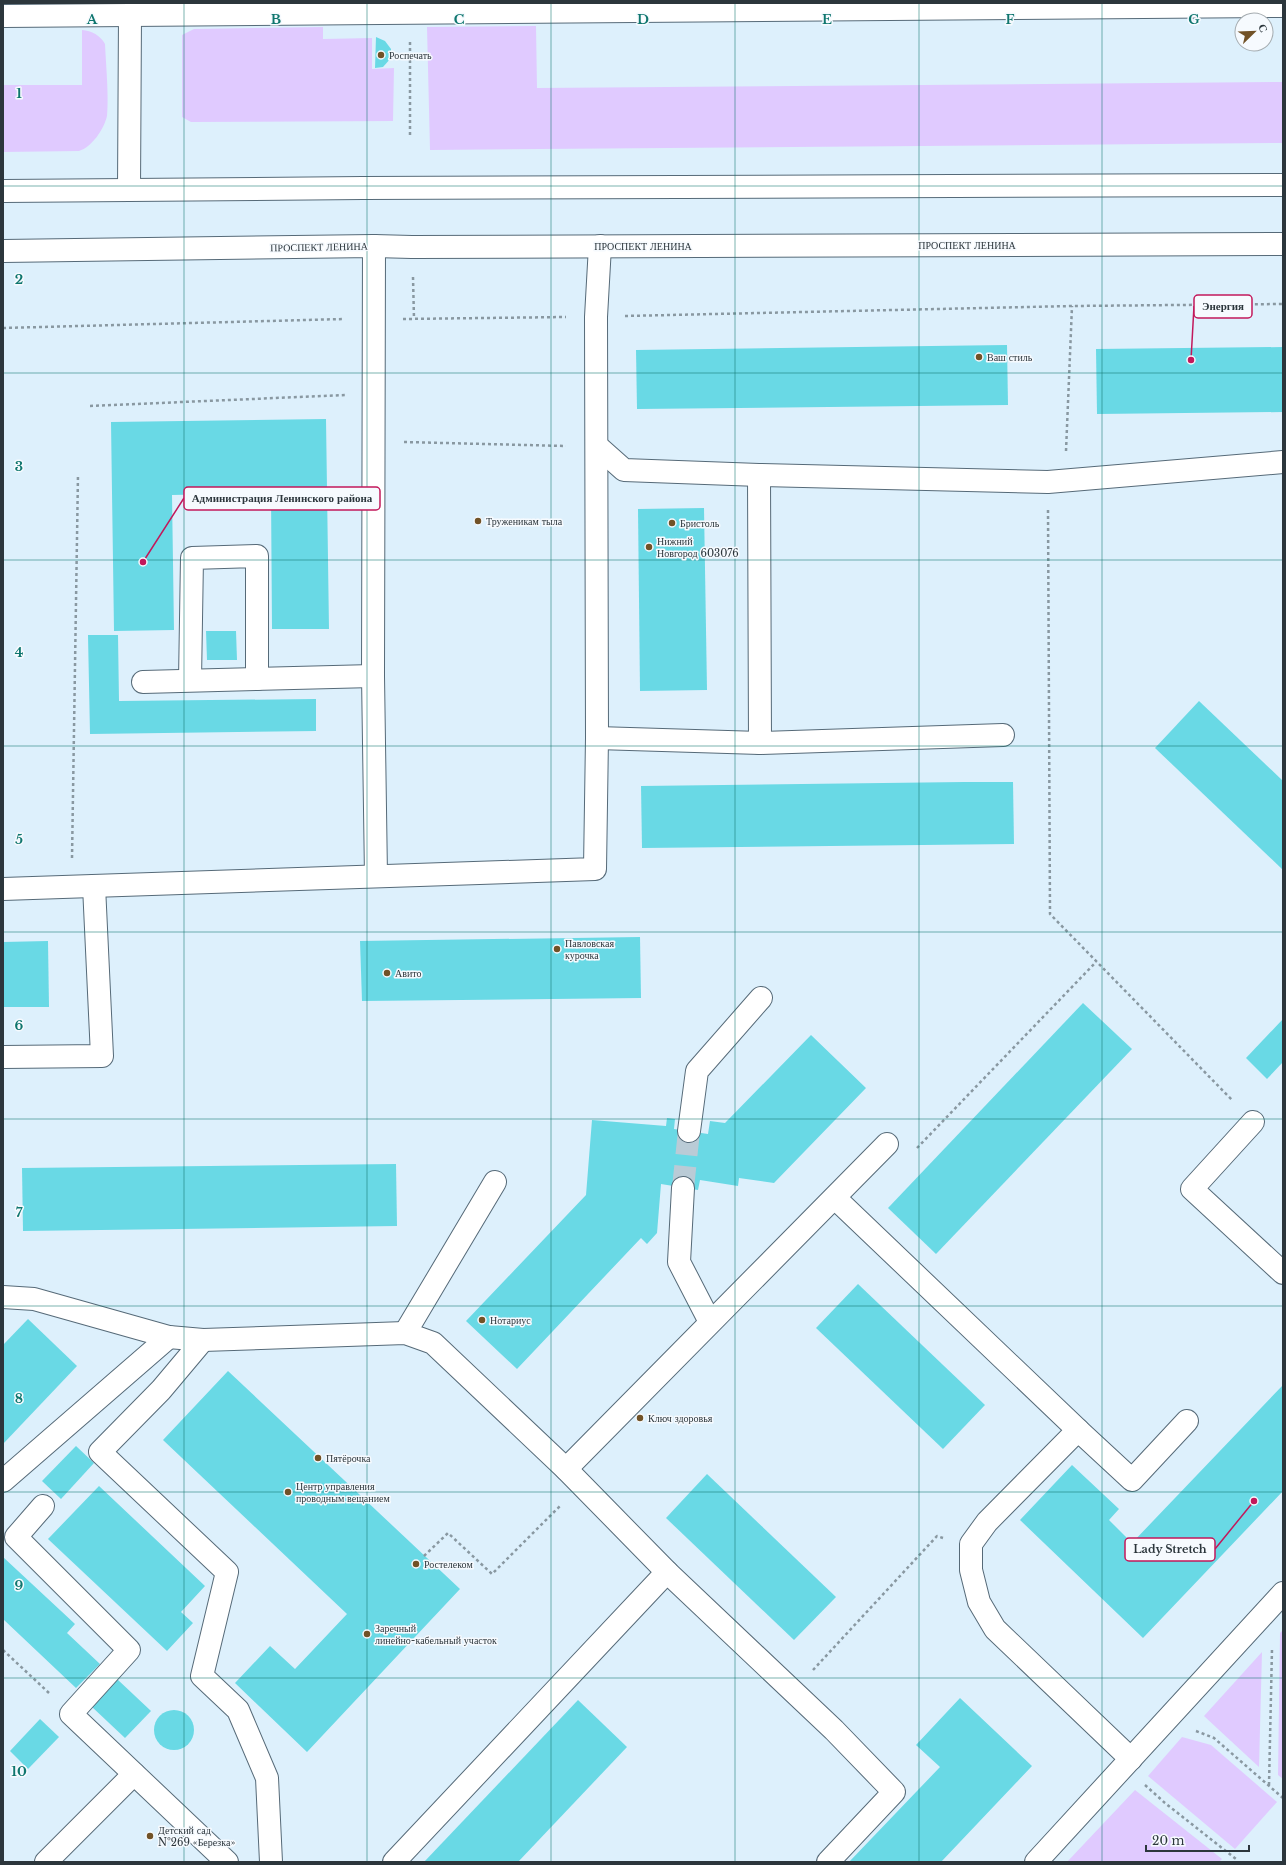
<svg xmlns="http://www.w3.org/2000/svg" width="1286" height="1865" font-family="'Libre Baskerville',serif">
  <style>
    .green { fill: #e0caff }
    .building { fill: #69d9e5 }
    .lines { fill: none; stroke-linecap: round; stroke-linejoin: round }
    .minor-tunnel { stroke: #bacbd6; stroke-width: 22; stroke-dasharray: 22 11; stroke-linecap: butt }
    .minor-casing { stroke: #566a78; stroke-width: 24 }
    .major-casing { stroke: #566a78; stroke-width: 24 }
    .path { stroke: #8998a1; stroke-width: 2.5; stroke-dasharray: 3 3; stroke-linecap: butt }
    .minor { stroke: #fff; stroke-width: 22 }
    .major { stroke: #fff; stroke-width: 22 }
    .grid { fill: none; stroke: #0f766e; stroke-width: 1; stroke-opacity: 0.55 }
    .poi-dot { fill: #715227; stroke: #f6fafe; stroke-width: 1.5 }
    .labels { text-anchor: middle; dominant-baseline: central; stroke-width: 3; stroke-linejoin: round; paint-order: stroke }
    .poi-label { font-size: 10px; fill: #2c363c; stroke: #f6fafe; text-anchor: start }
    .street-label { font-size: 10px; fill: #2c363c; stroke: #f6fafe }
    .grid-label { font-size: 13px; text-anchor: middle; font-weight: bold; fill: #0f766e; stroke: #f6fafe; stroke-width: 3; stroke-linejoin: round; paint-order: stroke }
    .leader { fill: none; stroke: #c2185b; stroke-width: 1.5 }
    .callout-dot { fill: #c2185b; stroke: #f6fafe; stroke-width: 1.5 }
    .callout { fill: #f6fafe; stroke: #c2185b; stroke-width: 1.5 }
    .callout-label { font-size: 11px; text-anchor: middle; font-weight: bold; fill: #2c363c }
  </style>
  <rect width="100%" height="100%" fill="#ddf0fc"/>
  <!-- green -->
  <g class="green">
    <polygon points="536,26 537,88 1283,82 1283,143 430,150 427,27"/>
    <polygon points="323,27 323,39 372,38 372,69 394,68 393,121 191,122 182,117 182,35 194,29"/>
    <path d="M82,30c10,1 18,5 23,14 1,21 4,53 2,72 -3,13 -15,31 -28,35l-76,1v-67h79z"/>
    <polygon points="1283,1630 1283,1779 1278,1775 1280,1633"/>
    <polygon points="1262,1652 1259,1767 1204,1716"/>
    <polygon points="1182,1737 1211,1745 1277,1802 1235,1849 1148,1776"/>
    <polygon points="1135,1790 1222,1859 1219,1862 1067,1862"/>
  </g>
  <!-- building -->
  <g class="building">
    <polygon points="376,37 385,41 391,49 391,58 383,67 375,68"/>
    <polygon points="1007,345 1008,405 637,409 636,350"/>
    <polygon points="1283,347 1283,412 1097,414 1096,349"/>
    <polygon points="326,419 329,629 272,629 271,493 172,495 174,630 114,631 111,422"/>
    <polygon points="704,508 707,690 640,691 638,509"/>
    <polygon points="206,631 236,631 237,660 207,660"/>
    <polygon points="88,635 118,635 119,701 316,699 316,731 90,734"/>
    <polygon points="1199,701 1283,781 1283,870 1155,748"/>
    <polygon points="964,782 1013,782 1014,844 642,848 641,786"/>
    <polygon points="640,937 641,998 362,1001 360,941"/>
    <polygon points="48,941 49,1007 3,1007 3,942"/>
    <polygon points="1083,1003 1132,1049 936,1254 888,1208"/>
    <polygon points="1283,1019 1283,1062 1267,1079 1246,1058"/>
    <polygon points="811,1035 866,1088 774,1183 739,1178 738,1186 700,1180 698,1190 661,1184 657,1233 647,1244 641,1238 517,1369 466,1321 586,1195 592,1120 666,1126 667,1118 675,1119 674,1129 708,1134 710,1121 725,1123"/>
    <polygon points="396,1164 397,1226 23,1231 22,1168"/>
    <polygon points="858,1284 985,1405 943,1449 816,1328"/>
    <polygon points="28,1319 77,1366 3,1444 3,1345"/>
    <polygon points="228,1371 460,1589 307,1752 235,1683 270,1646 295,1669 347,1614 163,1440"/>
    <polygon points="1283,1385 1283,1491 1143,1638 1020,1520 1072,1465 1119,1509 1109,1520 1132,1543"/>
    <polygon points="76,1446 94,1463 61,1499 42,1481"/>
    <polygon points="707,1474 836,1597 794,1640 666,1518"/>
    <polygon points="99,1486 205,1586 181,1612 193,1623 167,1651 48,1539"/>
    <polygon points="3,1557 75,1624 67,1633 100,1664 76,1688 3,1619"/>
    <polygon points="117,1679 151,1711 125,1738 91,1706"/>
    <polygon points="960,1698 1032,1766 941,1862 849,1862 940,1767 916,1745"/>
    <polygon points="578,1700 627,1747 518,1862 424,1862"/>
    <circle cx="174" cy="1730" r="20"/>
    <polygon points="40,1719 59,1737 28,1769 10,1751"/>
  </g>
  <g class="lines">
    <!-- minor-tunnel -->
    <polyline class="minor-tunnel" points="683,1188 689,1131"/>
    <defs>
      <g id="minor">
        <polyline points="3,16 1283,6"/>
        <polyline points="129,189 130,15"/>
        <polyline points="374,246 373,676 376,876"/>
        <polyline points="597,446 624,470 759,475"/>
        <polyline points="190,680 192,558 257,556 257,679"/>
        <polyline points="143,682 373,676"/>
        <polyline points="597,738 760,743 759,475 1048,482 1283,462"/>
        <polyline points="760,743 1003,735"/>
        <polyline points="3,889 595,869 597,738 596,317 600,246"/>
        <polyline points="3,1057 102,1056 94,886"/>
        <polyline points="1253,1122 1192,1189 1283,1273"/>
        <polyline points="689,1131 697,1071 761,998"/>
        <polyline points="683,1188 679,1262 710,1322"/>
        <polyline points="835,1198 1078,1430"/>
        <polyline points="3,1297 34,1299 169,1337 203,1340 405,1333 433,1343 566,1469 667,1572 394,1862"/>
        <polyline points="405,1333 495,1182"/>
        <polyline points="203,1340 161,1390 100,1452 227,1572 202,1676 238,1710 267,1778 271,1862"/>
        <polyline points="566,1469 887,1144"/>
        <polyline points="3,1481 169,1337"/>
        <polyline points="43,1506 16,1537 129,1650 71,1714 227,1862"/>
        <polyline points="667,1572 834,1730 894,1792 828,1862"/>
        <polyline points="1131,1759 995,1629 979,1602 971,1570 971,1544 987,1522 1078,1430 1132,1480 1187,1421"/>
        <polyline points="46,1862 134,1774"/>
        <polyline points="1036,1862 1283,1593"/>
      </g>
      <g id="major">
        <polyline points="3,191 363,188 1283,185"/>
        <polyline points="3,251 374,246 412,247 1283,244"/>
      </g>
    </defs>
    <!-- minor casing -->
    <use href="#minor" class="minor-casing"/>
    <!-- major casing -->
    <use href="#major" class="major-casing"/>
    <!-- path -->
    <g class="path">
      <polyline points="410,42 410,138"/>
      <polyline points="413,277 414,319"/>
      <polyline points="625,316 1072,306 1283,304"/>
      <polyline points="403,319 566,317"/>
      <polyline points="3,328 344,319"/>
      <polyline points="90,406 345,395"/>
      <polyline points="404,442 566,446"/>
      <polyline points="1066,451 1072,306"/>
      <polyline points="1048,510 1050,914 1233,1101"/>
      <polyline points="72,858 78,474"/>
      <polyline points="917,1148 1096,962"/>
      <polyline points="424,1556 448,1533 492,1574 561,1505"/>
      <polyline points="3,1650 49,1693"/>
      <polyline points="813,1670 937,1536 943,1538"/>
      <polyline points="1196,1731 1214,1738 1283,1798"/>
      <polyline points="1145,1785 1165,1803 1236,1859"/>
      <polyline points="1269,1785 1272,1649"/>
    </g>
    <!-- minor -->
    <use href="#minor" class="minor"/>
    <!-- major -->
    <use href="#major" class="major"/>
  </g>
  <!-- grid -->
  <path class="grid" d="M184,3v1859M367,3v1859M551,3v1859M735,3v1859M919,3v1859M1102,3v1859M3,186h1280M3,373h1280M3,560h1280M3,746h1280M3,932h1280M3,1119h1280M3,1306h1280M3,1492h1280M3,1678h1280"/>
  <!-- markers -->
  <g class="poi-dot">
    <circle cx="381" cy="55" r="4"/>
    <circle cx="979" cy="357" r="4"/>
    <circle cx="478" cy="521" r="4"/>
    <circle cx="672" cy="523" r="4"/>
    <circle cx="649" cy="547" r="4"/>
    <circle cx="557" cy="949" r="4"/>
    <circle cx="387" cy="973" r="4"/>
    <circle cx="482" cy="1320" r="4"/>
    <circle cx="640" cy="1418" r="4"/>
    <circle cx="318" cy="1458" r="4"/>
    <circle cx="288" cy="1492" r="4"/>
    <circle cx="416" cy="1564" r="4"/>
    <circle cx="367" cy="1634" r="4"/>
    <circle cx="150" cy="1836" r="4"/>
  </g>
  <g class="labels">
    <!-- poi labels -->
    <g class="poi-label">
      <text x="389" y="55">Роспечать</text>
      <text x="987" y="357">Ваш стиль</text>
      <text x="486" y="521">Труженикам тыла</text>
      <text x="680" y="523">Бристоль</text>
      <text x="657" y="541">Нижний<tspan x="657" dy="12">Новгород 603076</tspan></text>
      <text x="565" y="943">Павловская<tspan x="565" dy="12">курочка</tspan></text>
      <text x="395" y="973">Авито</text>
      <text x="490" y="1320">Нотариус</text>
      <text x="648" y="1418">Ключ здоровья</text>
      <text x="326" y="1458">Пятёрочка</text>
      <text x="296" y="1486">Центр управления<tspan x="296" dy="12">проводным вещанием</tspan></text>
      <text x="424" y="1564">Ростелеком</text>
      <text x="375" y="1628">Заречный<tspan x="375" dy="12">линейно-кабельный участок</tspan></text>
      <text x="158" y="1830">Детский сад<tspan x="158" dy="12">№269 «Березка»</tspan></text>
    </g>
    <!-- street labels -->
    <g class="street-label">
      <text x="967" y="245">ПРОСПЕКТ ЛЕНИНА</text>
      <text x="643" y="246">ПРОСПЕКТ ЛЕНИНА</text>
      <text transform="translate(319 247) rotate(-1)">ПРОСПЕКТ ЛЕНИНА</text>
    </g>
  </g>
  <g class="grid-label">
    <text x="92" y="24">A</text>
    <text x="276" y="24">B</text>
    <text x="459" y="24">C</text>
    <text x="643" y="24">D</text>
    <text x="827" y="24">E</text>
    <text x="1010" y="24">F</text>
    <text x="1194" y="24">G</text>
    <text x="19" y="98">1</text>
    <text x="19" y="284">2</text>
    <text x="19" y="471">3</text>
    <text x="19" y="657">4</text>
    <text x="19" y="844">5</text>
    <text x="19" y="1030">6</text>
    <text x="19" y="1217">7</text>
    <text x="19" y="1403">8</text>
    <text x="19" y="1590">9</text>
    <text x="19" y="1776">10</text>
  </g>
  <!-- callouts -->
  <path class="leader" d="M1191 360L1194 306M143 562L184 498M1254 1501L1215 1549"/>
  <g class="callout-dot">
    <circle cx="1191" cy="360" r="4"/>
    <circle cx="143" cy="562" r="4"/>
    <circle cx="1254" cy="1501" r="4"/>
  </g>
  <g class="callout">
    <rect x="1194" y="295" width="58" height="23" rx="4"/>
    <rect x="184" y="487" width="196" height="23" rx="4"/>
    <rect x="1125" y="1538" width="90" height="23" rx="4"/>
  </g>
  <g class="callout-label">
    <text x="1223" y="310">Энергия</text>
    <text x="282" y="502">Администрация Ленинского района</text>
    <text x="1170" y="1553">Lady Stretch</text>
  </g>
  <!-- border -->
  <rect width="1286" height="1865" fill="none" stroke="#2c363c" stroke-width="8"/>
  <!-- north arrow -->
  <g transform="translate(1254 32) rotate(67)"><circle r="19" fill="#f6fafe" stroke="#a5acb0"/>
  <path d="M0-3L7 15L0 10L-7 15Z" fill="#715227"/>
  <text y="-6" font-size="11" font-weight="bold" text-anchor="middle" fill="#2c363c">С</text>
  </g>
  <!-- scale -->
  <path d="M1146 1845v6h103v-6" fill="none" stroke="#2c363c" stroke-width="2"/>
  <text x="1152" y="1845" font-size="12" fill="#2c363c" stroke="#f6fafe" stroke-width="3" paint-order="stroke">20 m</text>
</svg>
